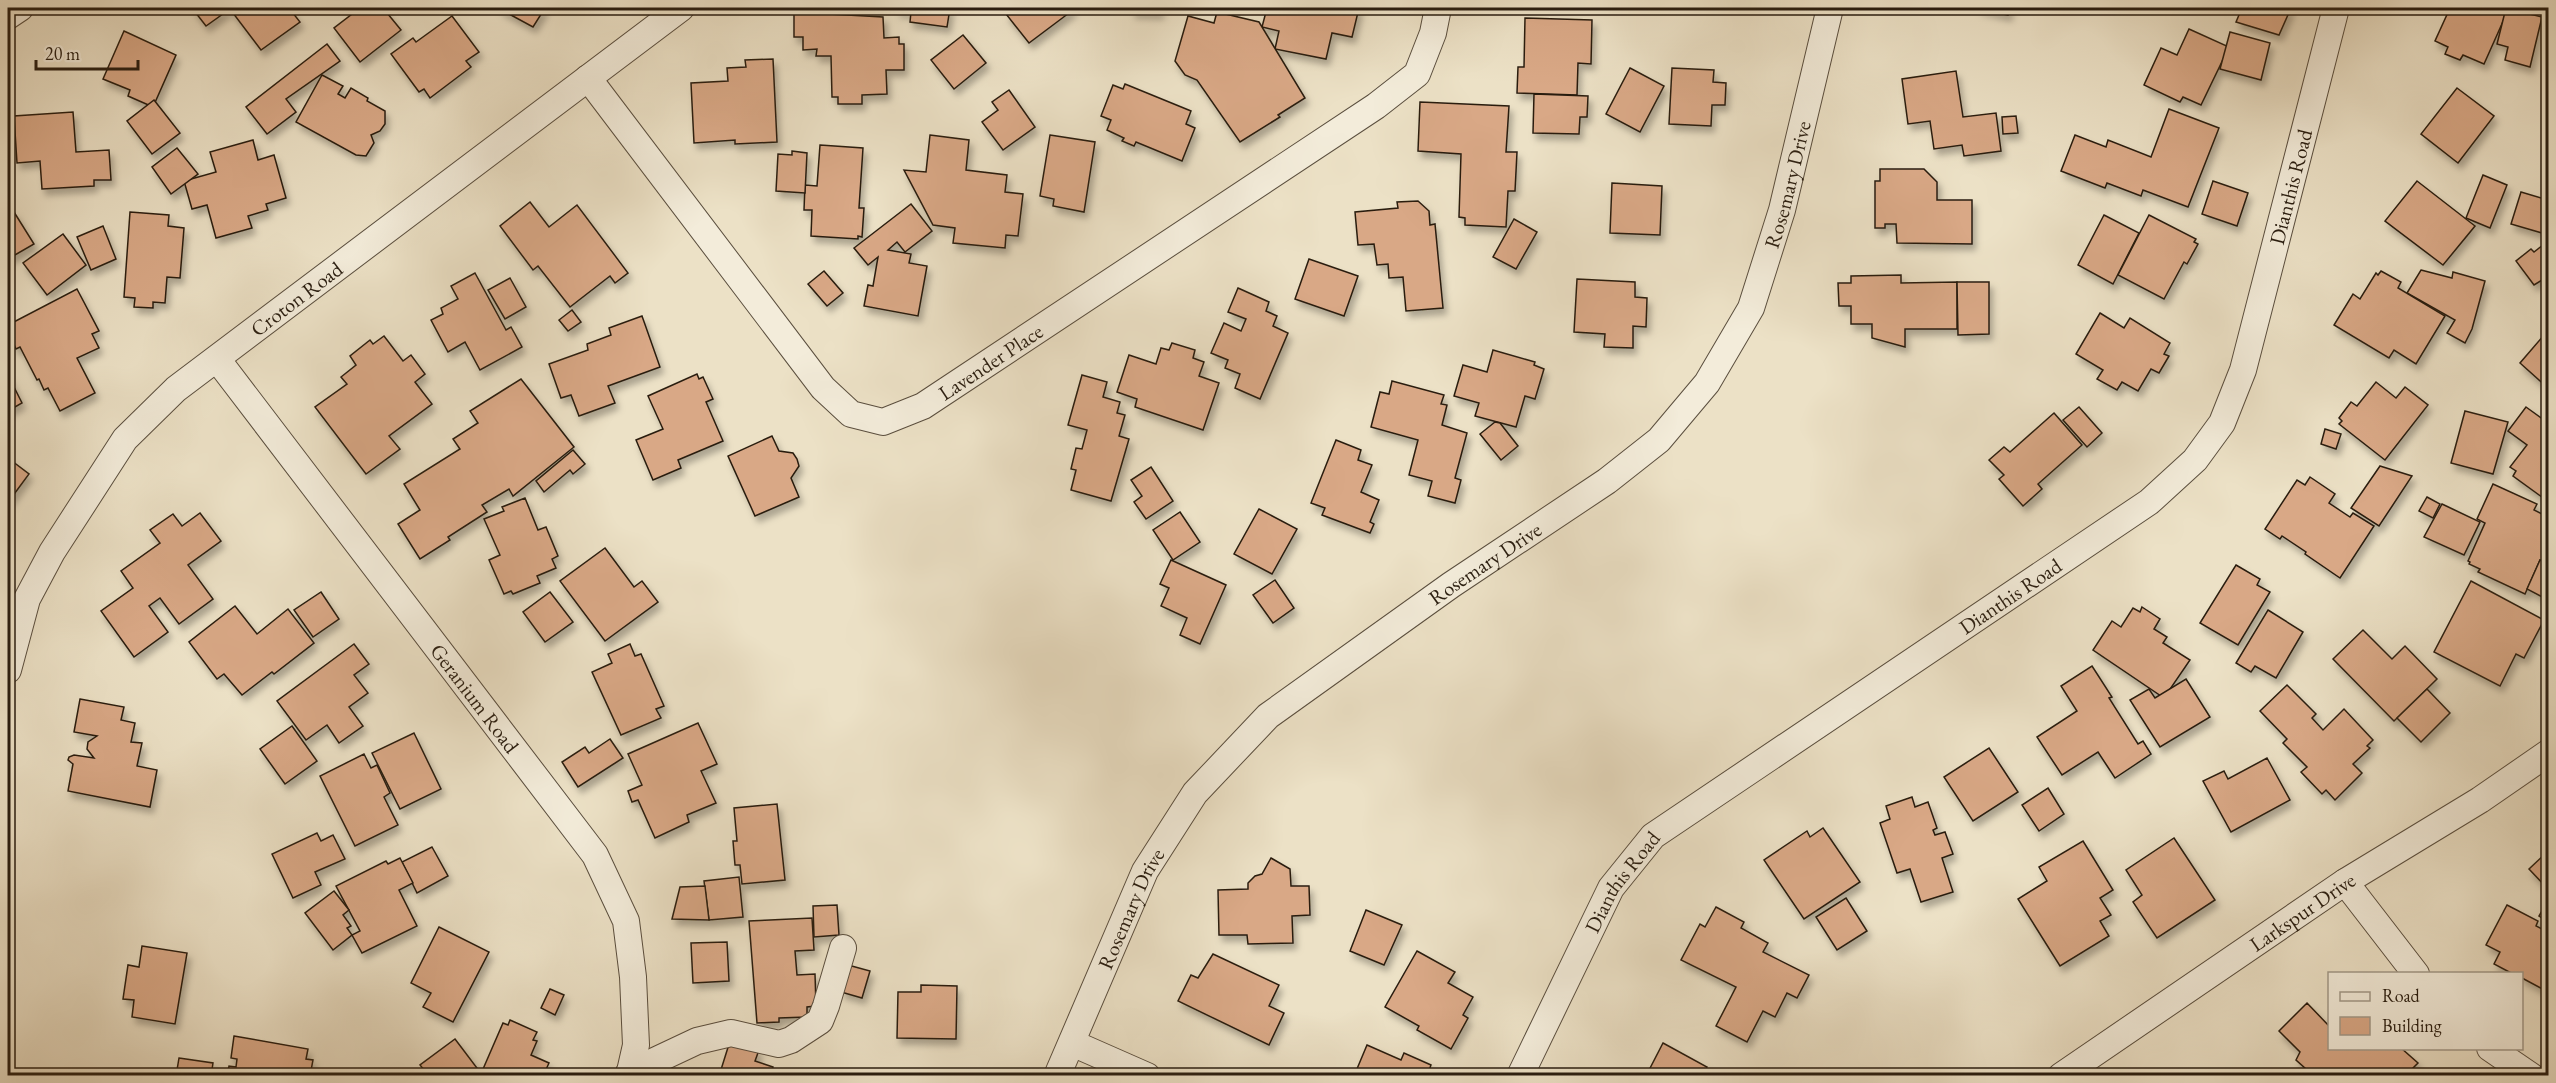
<svg xmlns="http://www.w3.org/2000/svg" width="2556" height="1083" font-family="'EB Garamond',serif">
  <style>
    .building { fill: #d9a886; stroke: #291d10; stroke-width: 1.5; filter: url(#shadow) }
    .lines { fill: none; stroke-linecap: round; stroke-linejoin: round }
    .street-casing { stroke: #5a4e3e; stroke-width: 28 }
    .street { stroke: #f3ecda; stroke-width: 26 }
    .labels { text-anchor: middle; dominant-baseline: central; stroke-width: 4.5; stroke-linejoin: round; paint-order: stroke }
    .street-label { font-size: 21px; fill: #291d10; stroke: #f3ecda }
  </style>
  <defs>
    <filter id="shadow"><feDropShadow dx="3.5" dy="6" stdDeviation="3" flood-color="#0004"/></filter>
  </defs>
  <rect width="100%" height="100%" fill="#ece1c6"/>
  <filter id="stains"><feTurbulence type="fractalNoise" baseFrequency=".00333" numOctaves="4"/><feColorMatrix values="0 0 0 0 .2 0 0 0 0 .09 0 0 0 0 .02 0 0 0 .5 -.17"/></filter>
  <radialGradient id="worn" r=".72"><stop offset=".6" stop-color="#630" stop-opacity="0"/><stop offset="1" stop-color="#630" stop-opacity=".3"/></radialGradient>
  <!-- building -->
  <g class="building">
    <polygon points="192,8 289,8 300,22 261,50 230,9 206,26"/>
    <polygon points="360,8 383,8 401,30 360,62 334,28"/>
    <polygon points="498,8 545,8 533,27"/>
    <polygon points="794,8 829,8 829,14 883,17 884,38 899,37 899,44 904,44 904,70 886,70 887,94 862,95 862,104 838,104 838,97 832,97 831,56 816,56 817,49 803,50 803,37 794,37"/>
    <polygon points="897,8 950,8 947,27 910,22 911,12 897,11"/>
    <polygon points="1015,8 1071,8 1073,10 1029,43 1006,14"/>
    <polygon points="1132,8 1160,8 1160,13 1132,12"/>
    <polygon points="1267,8 1359,8 1352,37 1332,33 1326,59 1275,49 1279,31 1262,27"/>
    <polygon points="1977,8 2010,8 2008,15"/>
    <polygon points="2242,8 2291,8 2279,35 2236,22"/>
    <polygon points="2450,8 2509,8 2484,64 2463,55 2460,60 2445,54 2448,47 2435,41"/>
    <polygon points="2506,8 2542,17 2530,67 2505,60 2508,47 2497,44"/>
    <polygon points="1217,12 1259,22 1305,98 1278,115 1280,117 1240,142 1197,80 1185,75 1175,61 1188,16 1214,23"/>
    <polygon points="452,16 479,52 466,61 471,67 430,98 424,89 419,92 391,54 413,38 416,42"/>
    <polygon points="1525,18 1592,20 1591,64 1578,63 1577,95 1517,93 1518,67 1524,67"/>
    <polygon points="2189,29 2229,47 2201,105 2183,97 2180,102 2144,85 2161,48 2177,55"/>
    <polygon points="124,31 176,55 153,107 128,96 130,90 103,79"/>
    <polygon points="2230,32 2270,43 2261,80 2220,69"/>
    <polygon points="963,35 986,63 954,89 931,60"/>
    <polygon points="327,44 340,61 286,99 296,112 267,134 246,107"/>
    <polygon points="773,59 777,142 735,144 735,140 694,143 691,83 728,81 727,68 746,67 745,60"/>
    <polygon points="1630,68 1664,86 1640,132 1606,114"/>
    <polygon points="1672,68 1714,70 1713,82 1726,83 1725,105 1712,105 1711,126 1669,124"/>
    <polygon points="1956,71 1963,117 1996,113 2001,151 1964,156 1962,145 1934,149 1930,121 1908,124 1902,79"/>
    <polygon points="322,75 343,86 338,94 345,98 351,88 368,98 367,101 385,111 385,124 380,131 371,135 374,143 366,156 356,155 296,122"/>
    <polygon points="1125,84 1191,111 1186,124 1195,128 1182,161 1136,142 1134,146 1122,141 1124,138 1107,130 1111,120 1101,116 1113,85 1123,89"/>
    <polygon points="2457,88 2494,116 2458,163 2421,134"/>
    <polygon points="1009,90 1035,127 1003,150 982,122 998,110 992,102"/>
    <polygon points="1534,94 1588,96 1587,117 1580,117 1579,134 1533,133"/>
    <polygon points="154,100 180,133 152,154 127,121"/>
    <polygon points="1420,102 1509,106 1506,152 1517,152 1515,191 1508,191 1506,227 1465,225 1465,218 1459,217 1461,154 1418,151"/>
    <polygon points="2169,109 2219,128 2188,207 2143,190 2141,196 2107,183 2105,188 2061,171 2075,135 2106,147 2108,140 2151,157"/>
    <polygon points="73,112 76,152 109,150 111,180 94,180 94,186 42,189 40,161 17,163 14,116"/>
    <polygon points="2016,116 2018,133 2003,134 2002,117"/>
    <polygon points="930,135 969,140 966,170 1007,175 1005,192 1023,194 1018,236 1006,235 1005,248 953,243 955,228 933,225 904,170 926,172"/>
    <polygon points="1050,135 1095,142 1084,212 1053,206 1054,199 1040,196"/>
    <polygon points="253,140 258,160 274,155 286,198 266,204 268,210 248,216 252,228 216,238 207,205 192,209 184,181 216,172 210,152"/>
    <polygon points="820,145 863,148 859,208 864,208 862,237 858,236 858,239 811,236 812,210 804,210 805,185 817,186"/>
    <polygon points="177,148 198,174 171,194 152,167"/>
    <polygon points="792,151 807,153 805,193 776,191 778,154 792,155"/>
    <polygon points="1880,169 1924,169 1937,182 1937,200 1972,200 1972,244 1897,243 1896,224 1885,224 1885,228 1875,228 1875,181 1880,181"/>
    <polygon points="2483,175 2507,185 2490,228 2466,218"/>
    <polygon points="2213,181 2248,193 2237,226 2202,214"/>
    <polygon points="2417,181 2475,226 2443,265 2385,221"/>
    <polygon points="1612,183 1662,186 1660,235 1610,233"/>
    <polygon points="2521,192 2548,200 2548,213 2542,233 2511,224"/>
    <polygon points="1418,201 1429,211 1430,225 1435,224 1443,308 1406,311 1403,277 1389,278 1388,264 1377,265 1374,244 1358,245 1355,212 1398,208 1397,202"/>
    <polygon points="530,202 549,227 577,205 628,273 615,283 610,276 570,307 538,266 533,270 500,226"/>
    <polygon points="911,204 932,231 905,252 897,242 888,250 911,254 909,263 927,266 918,316 864,306 868,285 873,286 878,257 868,265 854,248"/>
    <polygon points="14,212 34,244 8,259 8,213 9,215"/>
    <polygon points="130,212 169,215 168,226 184,228 180,278 167,277 165,303 153,302 153,308 134,307 135,298 124,297"/>
    <polygon points="2104,215 2139,233 2113,284 2078,265"/>
    <polygon points="2149,215 2196,239 2194,242 2198,244 2187,264 2184,262 2164,299 2118,275"/>
    <polygon points="1514,219 1537,232 1516,269 1493,257"/>
    <polygon points="103,226 116,259 91,270 77,237"/>
    <polygon points="63,234 86,265 47,295 23,263"/>
    <polygon points="2548,241 2548,287 2547,288 2542,280 2534,285 2516,261 2531,249 2534,252"/>
    <polygon points="1309,259 1358,276 1344,316 1295,299"/>
    <polygon points="2421,270 2452,278 2453,272 2485,281 2472,329 2465,343 2447,333 2455,320 2407,293"/>
    <polygon points="824,271 843,293 827,306 808,284"/>
    <polygon points="2381,271 2401,282 2398,288 2445,316 2416,364 2394,350 2389,358 2334,325 2353,294 2360,299 2376,273 2378,275"/>
    <polygon points="475,273 506,330 511,327 522,347 480,370 465,342 448,352 431,320 443,314 441,308 458,299 451,286"/>
    <polygon points="1901,275 1901,283 1957,282 1957,329 1905,329 1905,347 1872,338 1872,324 1851,324 1851,306 1839,306 1838,283 1851,283 1851,276"/>
    <polygon points="510,278 526,307 505,319 488,290"/>
    <polygon points="1577,279 1635,282 1635,297 1647,298 1646,327 1633,326 1633,348 1604,347 1605,334 1574,332"/>
    <polygon points="1957,282 1989,282 1989,334 1958,335"/>
    <polygon points="1238,288 1269,302 1266,311 1277,316 1273,326 1288,333 1260,399 1235,388 1240,374 1225,368 1228,360 1211,353 1224,323 1241,331 1246,319 1228,312"/>
    <polygon points="77,289 99,331 92,334 99,348 77,358 95,393 60,411 48,388 44,390 39,379 37,380 20,347 16,349 8,331 8,325"/>
    <polygon points="572,310 581,322 568,331 559,320"/>
    <polygon points="2100,313 2124,328 2130,318 2170,343 2164,354 2169,356 2159,373 2151,369 2138,391 2122,382 2117,390 2097,379 2103,370 2076,354"/>
    <polygon points="642,316 660,367 608,386 615,403 579,416 571,395 561,398 549,364 588,350 587,344 611,335 609,328"/>
    <polygon points="2544,335 2548,339 2548,388 2520,363"/>
    <polygon points="384,336 403,361 411,355 425,374 415,382 432,404 389,436 400,449 366,474 315,407 347,384 341,377 356,365 350,356 370,340 373,344"/>
    <polygon points="1172,343 1195,350 1193,358 1204,362 1199,376 1219,383 1203,430 1135,407 1137,399 1117,392 1129,355 1156,364 1161,348 1169,350"/>
    <polygon points="1493,350 1535,362 1534,365 1544,369 1535,399 1525,396 1516,427 1475,416 1479,403 1454,396 1463,365 1487,372"/>
    <polygon points="697,374 699,379 703,377 713,399 706,402 723,441 678,460 681,468 653,480 636,440 663,429 648,396"/>
    <polygon points="8,375 22,403 8,411"/>
    <polygon points="1082,375 1107,382 1103,397 1120,402 1117,413 1125,415 1119,436 1129,439 1111,501 1071,490 1076,470 1071,469 1076,448 1082,449 1087,430 1068,425"/>
    <polygon points="521,379 574,447 513,496 509,489 482,505 487,512 448,537 450,540 420,559 398,524 420,510 404,484 460,449 453,439 478,423 470,411"/>
    <polygon points="1392,381 1444,395 1441,404 1447,405 1442,425 1467,433 1455,478 1461,480 1455,503 1428,496 1432,481 1409,475 1418,440 1371,427 1380,392 1389,394"/>
    <polygon points="2376,382 2396,398 2405,387 2428,405 2385,460 2339,424 2342,421 2339,418 2351,402 2357,406"/>
    <polygon points="2079,407 2102,433 2087,447 2063,420"/>
    <polygon points="2526,407 2548,423 2548,497 2546,500 2513,476 2516,471 2510,467 2527,445 2508,431"/>
    <polygon points="2465,411 2508,422 2493,474 2451,463"/>
    <polygon points="2054,413 2082,445 2038,484 2042,489 2023,506 1999,479 2004,475 1989,460 2004,447 2010,452"/>
    <polygon points="1495,422 1500,423 1518,446 1501,460 1480,434"/>
    <polygon points="2325,429 2341,434 2336,449 2321,444"/>
    <polygon points="772,436 779,451 793,453 797,459 799,466 791,478 799,497 755,516 728,456"/>
    <polygon points="1336,440 1361,450 1358,460 1372,465 1361,492 1379,500 1370,522 1374,524 1370,533 1322,515 1325,508 1311,503"/>
    <polygon points="573,450 585,464 573,474 570,470 544,492 536,481"/>
    <polygon points="8,458 29,474 9,501 8,500"/>
    <polygon points="2380,466 2412,476 2379,526 2351,508"/>
    <polygon points="1151,467 1173,501 1146,519 1134,502 1142,496 1131,480"/>
    <polygon points="2310,477 2335,494 2329,503 2350,517 2353,513 2374,526 2340,578 2305,554 2306,552 2282,536 2280,539 2265,529 2297,480 2305,485"/>
    <polygon points="2493,484 2537,504 2534,510 2548,517 2548,557 2546,563 2540,560 2525,594 2478,572 2480,569 2469,564 2470,562 2468,561 2485,523 2477,519"/>
    <polygon points="2427,497 2440,504 2433,518 2419,511"/>
    <polygon points="525,498 538,530 546,527 558,556 552,559 556,568 537,576 540,583 513,594 511,591 504,594 489,560 500,555 484,519 504,511 502,507"/>
    <polygon points="2442,504 2480,522 2464,555 2424,537"/>
    <polygon points="1259,509 1297,529 1272,574 1234,554"/>
    <polygon points="1180,512 1200,542 1173,560 1153,530"/>
    <polygon points="200,513 221,541 188,565 213,599 179,624 160,598 149,606 168,632 134,657 101,611 133,588 121,571 160,543 150,530 173,514 182,526"/>
    <polygon points="605,548 634,587 642,581 658,602 605,641 560,581"/>
    <polygon points="1171,560 1226,585 1200,644 1180,635 1187,618 1161,606 1169,588 1160,584"/>
    <polygon points="2540,560 2548,564 2548,600 2527,589"/>
    <polygon points="2236,565 2260,579 2257,585 2270,592 2238,645 2200,623"/>
    <polygon points="1275,580 1294,608 1273,623 1253,595"/>
    <polygon points="2471,581 2544,620 2524,658 2516,654 2500,686 2434,652"/>
    <polygon points="321,592 339,619 313,637 294,610"/>
    <polygon points="550,592 573,622 545,642 523,612"/>
    <polygon points="235,606 257,634 288,609 314,643 274,674 272,672 242,695 224,674 217,679 189,642"/>
    <polygon points="2142,607 2160,619 2154,629 2167,637 2163,643 2190,660 2164,698 2093,650 2112,621 2121,627 2133,608 2140,612"/>
    <polygon points="2268,610 2303,632 2276,678 2255,666 2251,672 2236,663"/>
    <polygon points="2363,630 2392,659 2405,646 2437,679 2394,721 2333,659"/>
    <polygon points="354,644 369,664 354,675 368,693 349,707 363,726 339,743 327,725 306,740 277,701"/>
    <polygon points="630,644 635,656 641,654 664,706 656,709 661,718 621,735 592,672 612,663 608,654"/>
    <polygon points="2092,666 2112,697 2109,698 2138,744 2143,741 2151,754 2115,778 2098,752 2062,775 2037,737 2077,711 2061,686"/>
    <polygon points="2186,679 2210,717 2160,747 2130,700 2149,689 2155,698"/>
    <polygon points="2287,685 2316,714 2312,718 2323,730 2344,709 2373,740 2367,746 2370,748 2353,764 2362,773 2335,800 2326,790 2322,794 2301,772 2307,767 2283,743 2287,739 2260,711"/>
    <polygon points="2427,689 2450,713 2421,742 2397,718"/>
    <polygon points="80,699 124,707 121,720 135,723 131,742 142,743 137,766 157,770 150,807 68,791 73,764 68,760 69,757 74,755 94,758 87,749 88,742 97,736 74,732"/>
    <polygon points="698,723 717,764 701,771 716,803 687,815 689,822 655,838 638,800 632,802 628,791 642,785 628,754"/>
    <polygon points="292,726 317,761 285,784 260,749"/>
    <polygon points="414,733 441,789 400,809 372,753"/>
    <polygon points="610,739 623,758 578,787 562,762 585,747 589,753"/>
    <polygon points="1989,748 2018,792 1973,821 1944,777"/>
    <polygon points="364,754 371,768 377,765 390,793 384,797 398,825 355,846 320,776"/>
    <polygon points="2267,758 2290,800 2231,832 2203,781 2224,771 2228,779"/>
    <polygon points="2048,788 2064,814 2039,831 2022,805"/>
    <polygon points="1912,797 1915,807 1928,802 1937,828 1933,830 1935,835 1945,832 1953,854 1942,858 1953,892 1921,902 1910,869 1897,873 1880,823 1890,819 1886,806"/>
    <polygon points="777,804 785,880 742,884 740,865 735,865 733,841 737,841 734,808"/>
    <polygon points="1823,828 1860,882 1804,919 1764,860 1807,831 1810,837"/>
    <polygon points="317,833 321,841 333,835 345,859 315,872 321,885 293,898 272,854"/>
    <polygon points="2174,838 2215,900 2157,938 2133,902 2142,895 2126,870"/>
    <polygon points="2083,841 2113,890 2100,898 2111,915 2100,921 2109,936 2060,966 2018,899 2047,881 2039,867"/>
    <polygon points="432,847 448,876 417,893 402,862"/>
    <polygon points="2546,853 2548,855 2548,889 2529,869"/>
    <polygon points="400,858 413,883 399,890 417,926 362,953 352,935 360,931 336,886 386,861 388,864"/>
    <polygon points="1271,858 1290,869 1291,886 1309,886 1310,915 1292,916 1293,943 1248,944 1247,935 1219,935 1218,890 1248,889 1248,883 1255,876 1262,874"/>
    <polygon points="739,877 743,917 709,920 704,881"/>
    <polygon points="705,886 709,920 672,919 680,887"/>
    <polygon points="334,891 349,910 343,915 351,926 347,928 352,935 333,950 305,913"/>
    <polygon points="1846,898 1867,931 1837,950 1816,917"/>
    <polygon points="2546,904 2548,905 2548,922 2539,916"/>
    <polygon points="837,905 839,935 814,937 813,906"/>
    <polygon points="2507,905 2538,921 2536,926 2548,932 2548,992 2522,978 2522,974 2513,974 2494,964 2500,952 2486,945"/>
    <polygon points="1716,907 1744,922 1741,928 1768,943 1763,952 1809,975 1797,998 1787,993 1775,1017 1763,1011 1747,1042 1716,1026 1736,987 1681,960 1700,924 1705,927"/>
    <polygon points="1366,910 1402,925 1384,965 1350,951"/>
    <polygon points="812,918 814,950 795,951 797,975 815,974 816,1006 807,1007 807,1017 779,1018 779,1022 757,1023 749,921"/>
    <polygon points="439,927 489,952 453,1022 423,1007 431,993 411,983"/>
    <polygon points="727,942 729,981 693,983 691,943"/>
    <polygon points="142,946 187,953 175,1024 132,1017 134,1000 123,999 128,965 139,967"/>
    <polygon points="1417,951 1455,972 1448,983 1473,997 1463,1015 1468,1018 1451,1049 1417,1030 1419,1026 1385,1007"/>
    <polygon points="1213,954 1279,985 1269,1006 1284,1013 1269,1045 1178,1001 1191,975 1198,978"/>
    <polygon points="848,965 870,971 862,998 841,992"/>
    <polygon points="921,985 957,986 956,1039 897,1038 898,992 921,992"/>
    <polygon points="550,989 564,995 555,1015 541,1008"/>
    <polygon points="2307,1003 2330,1027 2330,1048 2401,1048 2418,1063 2412,1069 2419,1076 2314,1076 2296,1060 2300,1052 2279,1031"/>
    <polygon points="510,1020 537,1032 533,1040 537,1041 531,1055 549,1063 543,1076 480,1076 503,1023 508,1025"/>
    <polygon points="234,1036 308,1049 306,1059 313,1060 310,1076 227,1076 229,1066 236,1067 237,1059 231,1058"/>
    <polygon points="455,1039 480,1072 475,1076 429,1076 420,1065"/>
    <polygon points="730,1041 759,1050 755,1061 773,1067 770,1076 719,1076"/>
    <polygon points="1663,1043 1707,1067 1702,1076 1646,1076"/>
    <polygon points="1367,1045 1401,1060 1404,1053 1431,1065 1427,1076 1354,1076"/>
    <polygon points="179,1058 213,1063 211,1076 176,1076"/>
  </g>
  <g class="lines">
    <defs>
      <g id="street">
        <polyline points="8,16 20,8"/>
        <path id="s1" d="M588,78l235,310 28,26 32,8 40,-16 453,-300 41,-32 16,-41 5,-25"/>
        <path id="s2" d="M217,359l378,496 31,66 7,56 3,68 -7,31"/>
        <path id="s3" d="M8,670l19,-71 25,-47 73,-113 51,-50 505,-381"/>
        <polyline points="2345,882 2416,974"/>
        <polyline points="1072,1043 1147,1076"/>
        <polyline points="2490,1048 2531,1076"/>
        <polyline points="629,1073 697,1041 731,1033 779,1044 791,1040 820,1021 826,1006 843,948"/>
        <path id="s4" d="M1057,1076l88,-205 50,-78 73,-77 183,-131 156,-104 52,-41 48,-57 44,-75 31,-98 48,-202"/>
        <path id="s5" d="M1520,1076l91,-188 42,-52 496,-334 46,-42 27,-37 21,-53 93,-362"/>
        <path id="s6" d="M2061,1076l284,-194 135,-82 68,-47"/>
      </g>
    </defs>
    <!-- street casing -->
    <use href="#street" class="street-casing"/>
    <!-- street -->
    <use href="#street" class="street"/>
  </g>
  <g class="labels">
    <!-- street labels -->
    <g class="street-label">
      <text stroke="none"><textPath href="#s4" startOffset="1191">Rosemary Drive</textPath></text>
      <text stroke="none"><textPath href="#s5" startOffset="1228">Dianthis Road</textPath></text>
      <text stroke="none"><textPath href="#s3" startOffset="483">Croton Road</textPath></text>
      <text stroke="none"><textPath href="#s1" startOffset="584">Lavender Place</textPath></text>
      <text stroke="none"><textPath href="#s4" startOffset="687">Rosemary Drive</textPath></text>
      <text stroke="none"><textPath href="#s5" startOffset="706">Dianthis Road</textPath></text>
      <text stroke="none"><textPath href="#s2" startOffset="426">Geranium Road</textPath></text>
      <text stroke="none"><textPath href="#s5" startOffset="220">Dianthis Road</textPath></text>
      <text stroke="none"><textPath href="#s4" startOffset="183">Rosemary Drive</textPath></text>
      <text stroke="none"><textPath href="#s6" startOffset="292">Larkspur Drive</textPath></text>
    </g>
  </g>
  <!-- margin -->
  <rect width="2556" height="1083" fill="none" stroke="#ece1c6" stroke-width="30"/>
  <rect x="9" y="9" width="2538" height="1065" fill="none" stroke="#291d10" stroke-width="3"/>
  <rect x="15" y="15" width="2526" height="1053" fill="none" stroke="#291d10" stroke-width="1.5"/>
  <!-- legend -->
  <rect x="2328" y="972" width="195" height="78" fill="#f3ecda" stroke="#a29989" stroke-width="1.5"/>
  <rect x="2340" y="992" width="30" height="9" fill="#f3ecda" stroke="#a29989" stroke-width="1.5"/>
  <text x="2382" y="1002" font-size="18" fill="#291d10">Road</text>
  <rect x="2340" y="1017" width="30" height="18" fill="#d9a886" stroke="#a29989" stroke-width="1.5"/>
  <text x="2382" y="1032" font-size="18" fill="#291d10">Building</text>
  <!-- scale -->
  <path d="M36 60v9h102v-9" fill="none" stroke="#291d10" stroke-width="3"/>
  <text x="45" y="60" font-size="18" fill="#291d10" stroke="#f3ecda" stroke-width="4.5" paint-order="stroke">20 m</text>
  <rect width="100%" height="100%" filter="url(#stains)"/>
  <rect width="100%" height="100%" fill="url(#worn)"/>
</svg>
